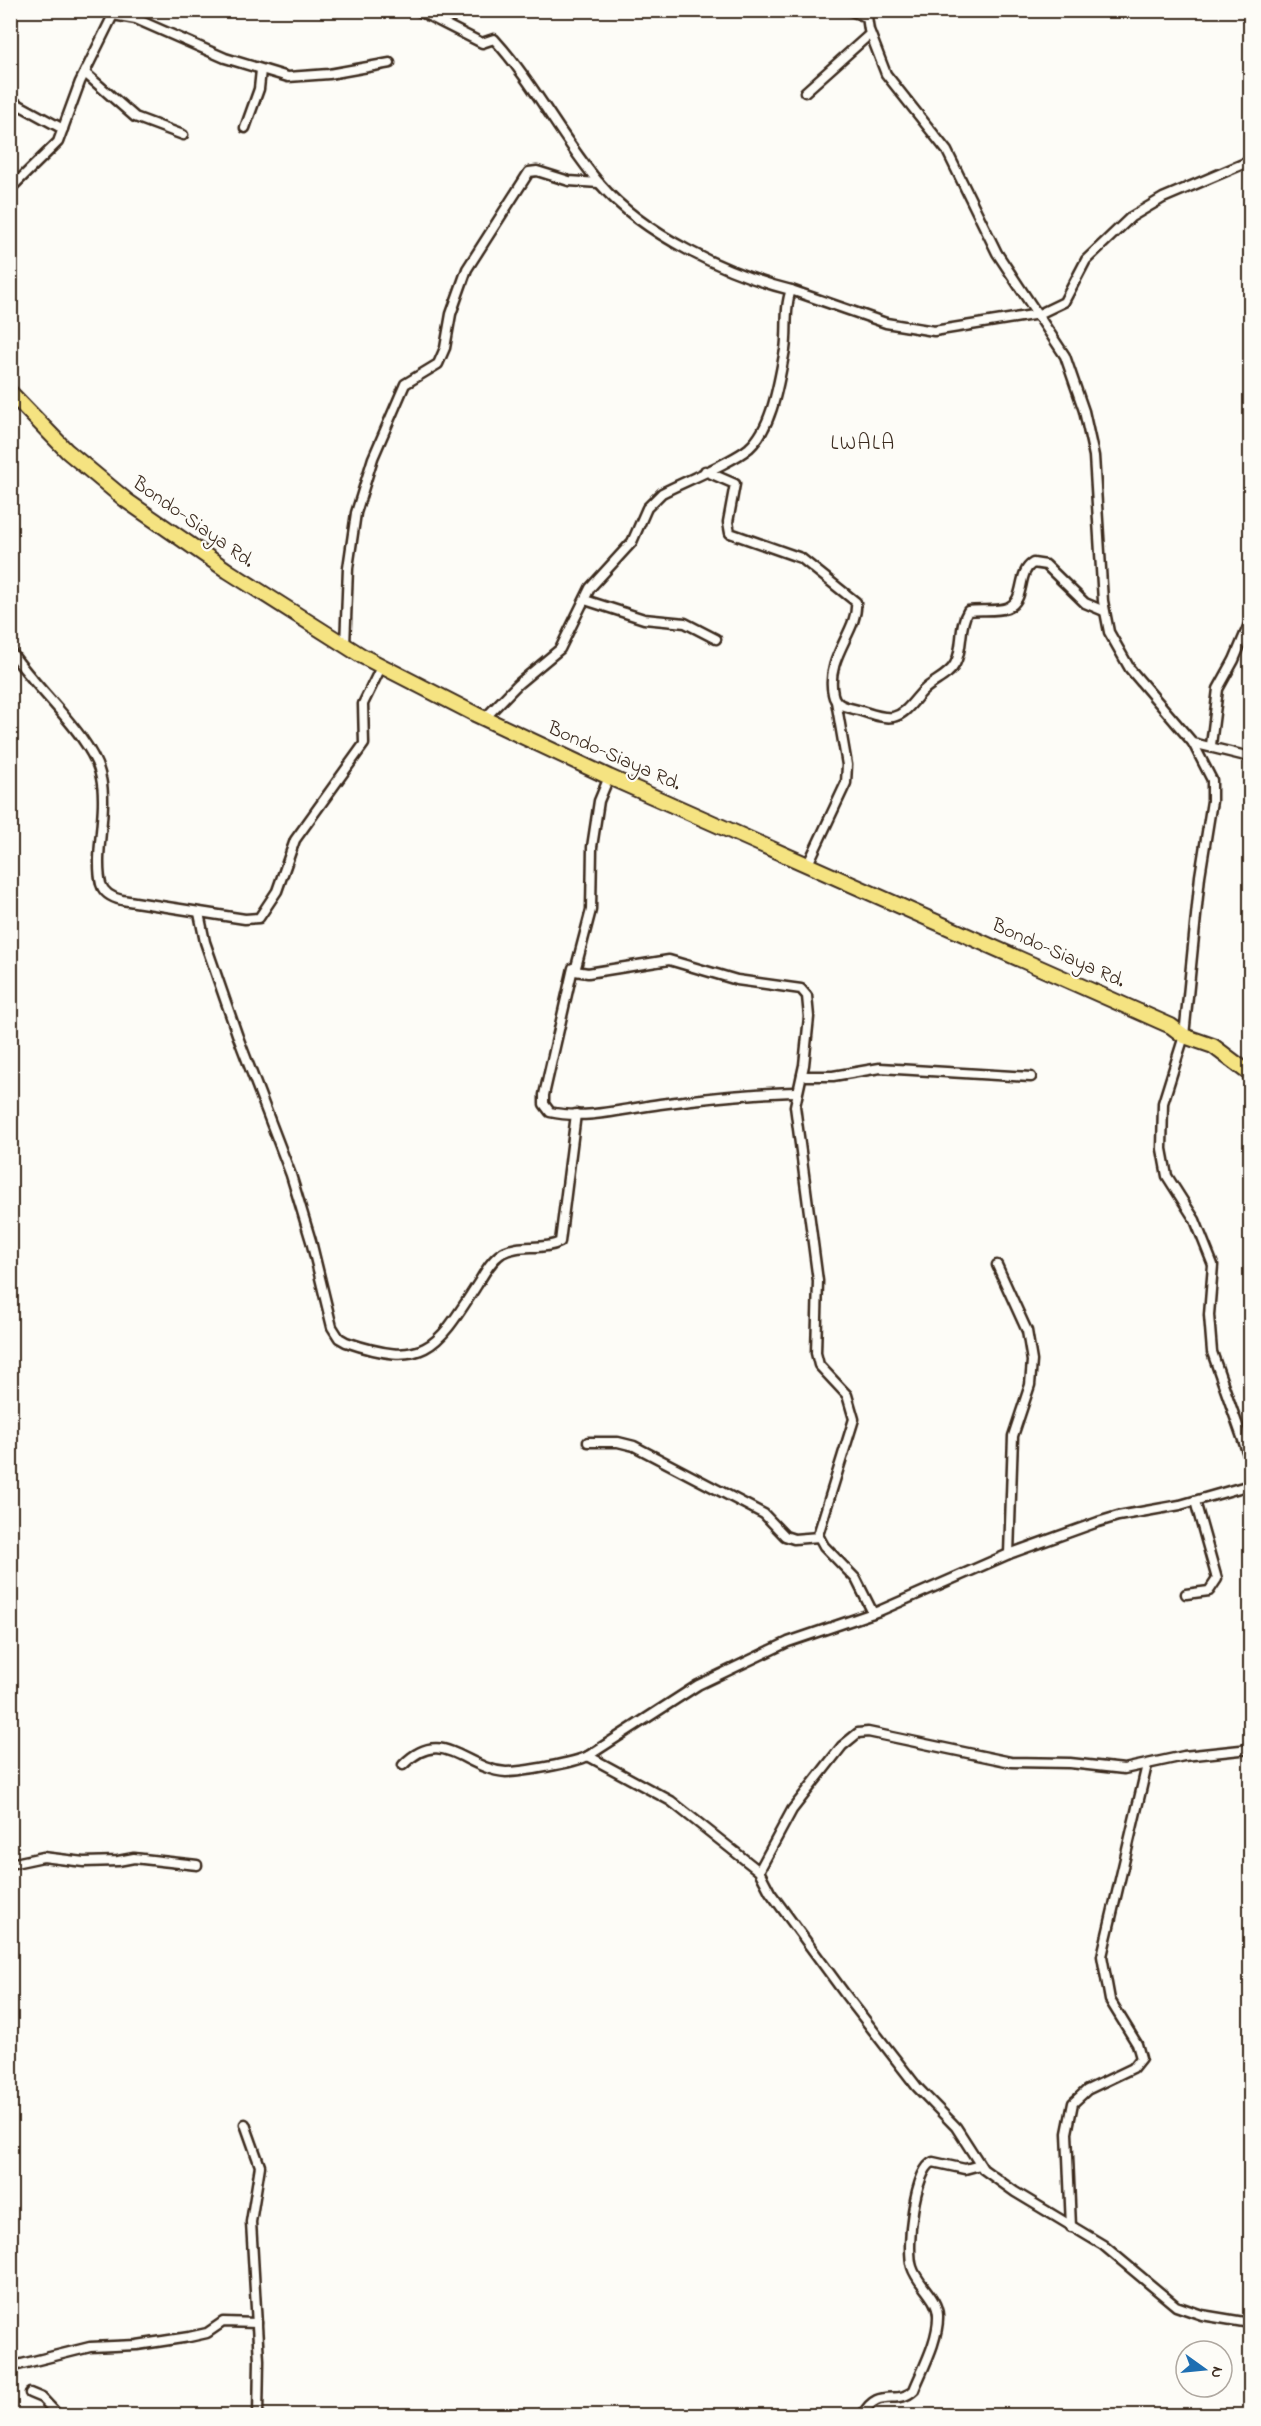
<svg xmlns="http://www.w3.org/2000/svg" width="1261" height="2426" font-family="'Indie Flower',sans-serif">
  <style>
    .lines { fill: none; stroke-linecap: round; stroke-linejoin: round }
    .minor-casing { stroke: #3b2a1e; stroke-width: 13 }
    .trunk-casing { stroke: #3b2a1e; stroke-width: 18 }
    .minor { stroke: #fdfcf7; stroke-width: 8 }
    .trunk { stroke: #f5e381; stroke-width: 14 }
    .labels { text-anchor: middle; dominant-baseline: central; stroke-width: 4.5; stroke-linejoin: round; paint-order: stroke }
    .street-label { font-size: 20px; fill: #3b2a1e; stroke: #fdfcf7 }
    .neighbourhood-label { font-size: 21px; letter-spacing: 1.5px; fill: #3b2a1e; stroke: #fdfcf7 }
  </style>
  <rect width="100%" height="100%" fill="#fdfcf7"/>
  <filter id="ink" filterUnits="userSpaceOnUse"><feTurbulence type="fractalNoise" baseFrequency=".0167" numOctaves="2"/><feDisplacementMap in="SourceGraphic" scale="12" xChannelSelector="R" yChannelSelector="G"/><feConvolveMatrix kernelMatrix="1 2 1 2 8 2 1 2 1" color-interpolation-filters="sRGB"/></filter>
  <g filter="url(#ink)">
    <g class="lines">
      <defs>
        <g id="minor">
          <path d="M417,10l65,33 12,-4c41,45 67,99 106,145 44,51 127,90 191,106"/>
          <polyline points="849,10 866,17"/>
          <polyline points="866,10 869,30 886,74 947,151 997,253 1065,356 1084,411 1094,456 1103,601 1109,632 1130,669 1193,743 1212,780 1212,801 1200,876 1184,1036 1163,1103 1162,1149 1167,1176 1195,1220 1213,1265 1209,1315 1212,1352 1250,1460"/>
          <polyline points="113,15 136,19 225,58 288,77 329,74 390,63"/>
          <polyline points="85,73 135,117 183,135"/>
          <polyline points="805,92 870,34"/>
          <polyline points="10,100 63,129"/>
          <polyline points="245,128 259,89 261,70"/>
          <polyline points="10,189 58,142 80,82 115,11"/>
          <path d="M705,471l30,13 -7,38 2,11 71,25 55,44c3,28 -31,55 -23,92 2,12 14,13 25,16 11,3 24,9 35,7 14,-3 21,-18 31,-27 9,-9 25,-14 31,-26 9,-16 3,-37 13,-53 12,-2 27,1 39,-3 20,-8 9,-35 26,-45l13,2 39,38 19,8"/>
          <polyline points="585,600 644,619 685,623 716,639"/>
          <polyline points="345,646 348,568 356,513 373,458 405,384 438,364 445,348 451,314 467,269 529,172 537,171 569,181 599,183"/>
          <path d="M10,650c23,37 84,87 91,128 7,33 -7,75 0,106 3,10 12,14 21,16l123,19 14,-1 18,-27 18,-51 69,-96 -1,-40 19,-39"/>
          <path d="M485,718l33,-34 42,-35 30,-61 42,-46 15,-34 15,-15c23,-12 69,-30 87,-45 24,-21 30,-68 36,-98 3,-20 -1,-42 6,-60l95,33 48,8 105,-17 25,-12 22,-42 45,-43 32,-19 87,-37"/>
          <polyline points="1193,743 1250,757"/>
          <polyline points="1211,745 1218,689 1234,660 1250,622"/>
          <polyline points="609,777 599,801 592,847 591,910 575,971 588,973 669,960 737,980 801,989 807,996 809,1017 804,1065 795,1106 818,1281 816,1353 819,1365 847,1395 854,1419 818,1535 824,1546 856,1579 873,1613"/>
          <polyline points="808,864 846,783 847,765 836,701"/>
          <path d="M199,913l6,29 33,95 53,138 20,66 21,86 7,11 7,4c79,27 90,7 131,-57 7,-11 14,-25 25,-32 17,-10 41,-2 58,-11l16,-128"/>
          <path d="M573,968l-29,127v9l6,8c35,8 75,-3 110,-8 46,-6 90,-11 137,-12"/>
          <polyline points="802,1076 833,1076 880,1068 1031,1077"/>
          <polyline points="997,1265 1027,1331 1032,1361 1030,1385 1013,1436 1009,1554"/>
          <polyline points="588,1442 618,1442 634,1446 764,1514 785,1536 794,1539 819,1537"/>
          <polyline points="1186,1594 1209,1591 1217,1579 1195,1501"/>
          <polyline points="588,1756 698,1685 788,1642 879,1611 1009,1554 1098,1522 1118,1516 1180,1505 1250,1485"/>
          <path d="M403,1765c39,-40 61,4 103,7 16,0 68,-9 82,-16l83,45 88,70 11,21 75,102 72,93 39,40 27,42 32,23 88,53 73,61 26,9 48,8"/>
          <polyline points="10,1864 43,1857 84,1862 118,1861 134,1858 197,1865"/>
          <polyline points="759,1871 792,1810 842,1746 858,1733 868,1732 1011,1762 1070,1763 1124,1769 1184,1756 1250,1749"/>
          <polyline points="245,2124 260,2166 251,2222 259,2360 258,2416"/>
          <polyline points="1071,2227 1067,2133 1073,2103 1087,2090 1133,2068 1141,2058 1137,2044 1110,2000 1102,1956 1147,1765"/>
          <polyline points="10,2367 90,2347 137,2345 189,2337 207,2333 223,2322 257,2323"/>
          <polyline points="30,2393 42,2398 59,2416"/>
          <path d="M862,2416c16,-31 35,-9 52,-26 9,-22 25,-51 24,-75 -1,-18 -21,-31 -26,-48 -6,-19 2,-97 21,-105l32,7 15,-4"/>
        </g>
        <polyline id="trunk" points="10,392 67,451 127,501 228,571 362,656 475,714 609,777 1171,1026 1184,1036 1213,1046 1250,1074"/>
      </defs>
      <!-- minor casing -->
      <use href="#minor" class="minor-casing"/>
      <!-- trunk casing -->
      <use href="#trunk" class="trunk-casing"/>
      <!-- minor -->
      <use href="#minor" class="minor"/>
      <!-- trunk -->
      <use href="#trunk" class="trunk"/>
    </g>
  </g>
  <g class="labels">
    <!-- street labels -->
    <g class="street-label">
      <text transform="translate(193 523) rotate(35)">Bondo-Siaya Rd.</text>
      <text transform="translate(614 757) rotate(24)">Bondo-Siaya Rd.</text>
      <text transform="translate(1058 954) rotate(24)">Bondo-Siaya Rd.</text>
    </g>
    <!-- neighbourhood labels -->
    <g class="neighbourhood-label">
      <text x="863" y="444">LWALA</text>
    </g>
  </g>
  <!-- margin -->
  <rect width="1261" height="2426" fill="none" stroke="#fdfcf7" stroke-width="36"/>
  <rect x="18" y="18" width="1225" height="2390" fill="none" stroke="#3b2a1e" stroke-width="2" filter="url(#ink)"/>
  <!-- north arrow -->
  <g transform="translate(1204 2369) rotate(105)"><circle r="28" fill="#fdfcf7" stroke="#afa8a0" stroke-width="1.5"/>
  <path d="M0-4.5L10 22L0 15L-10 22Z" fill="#1f6fb2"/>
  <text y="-9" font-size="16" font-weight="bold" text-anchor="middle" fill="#3b2a1e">N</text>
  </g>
</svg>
